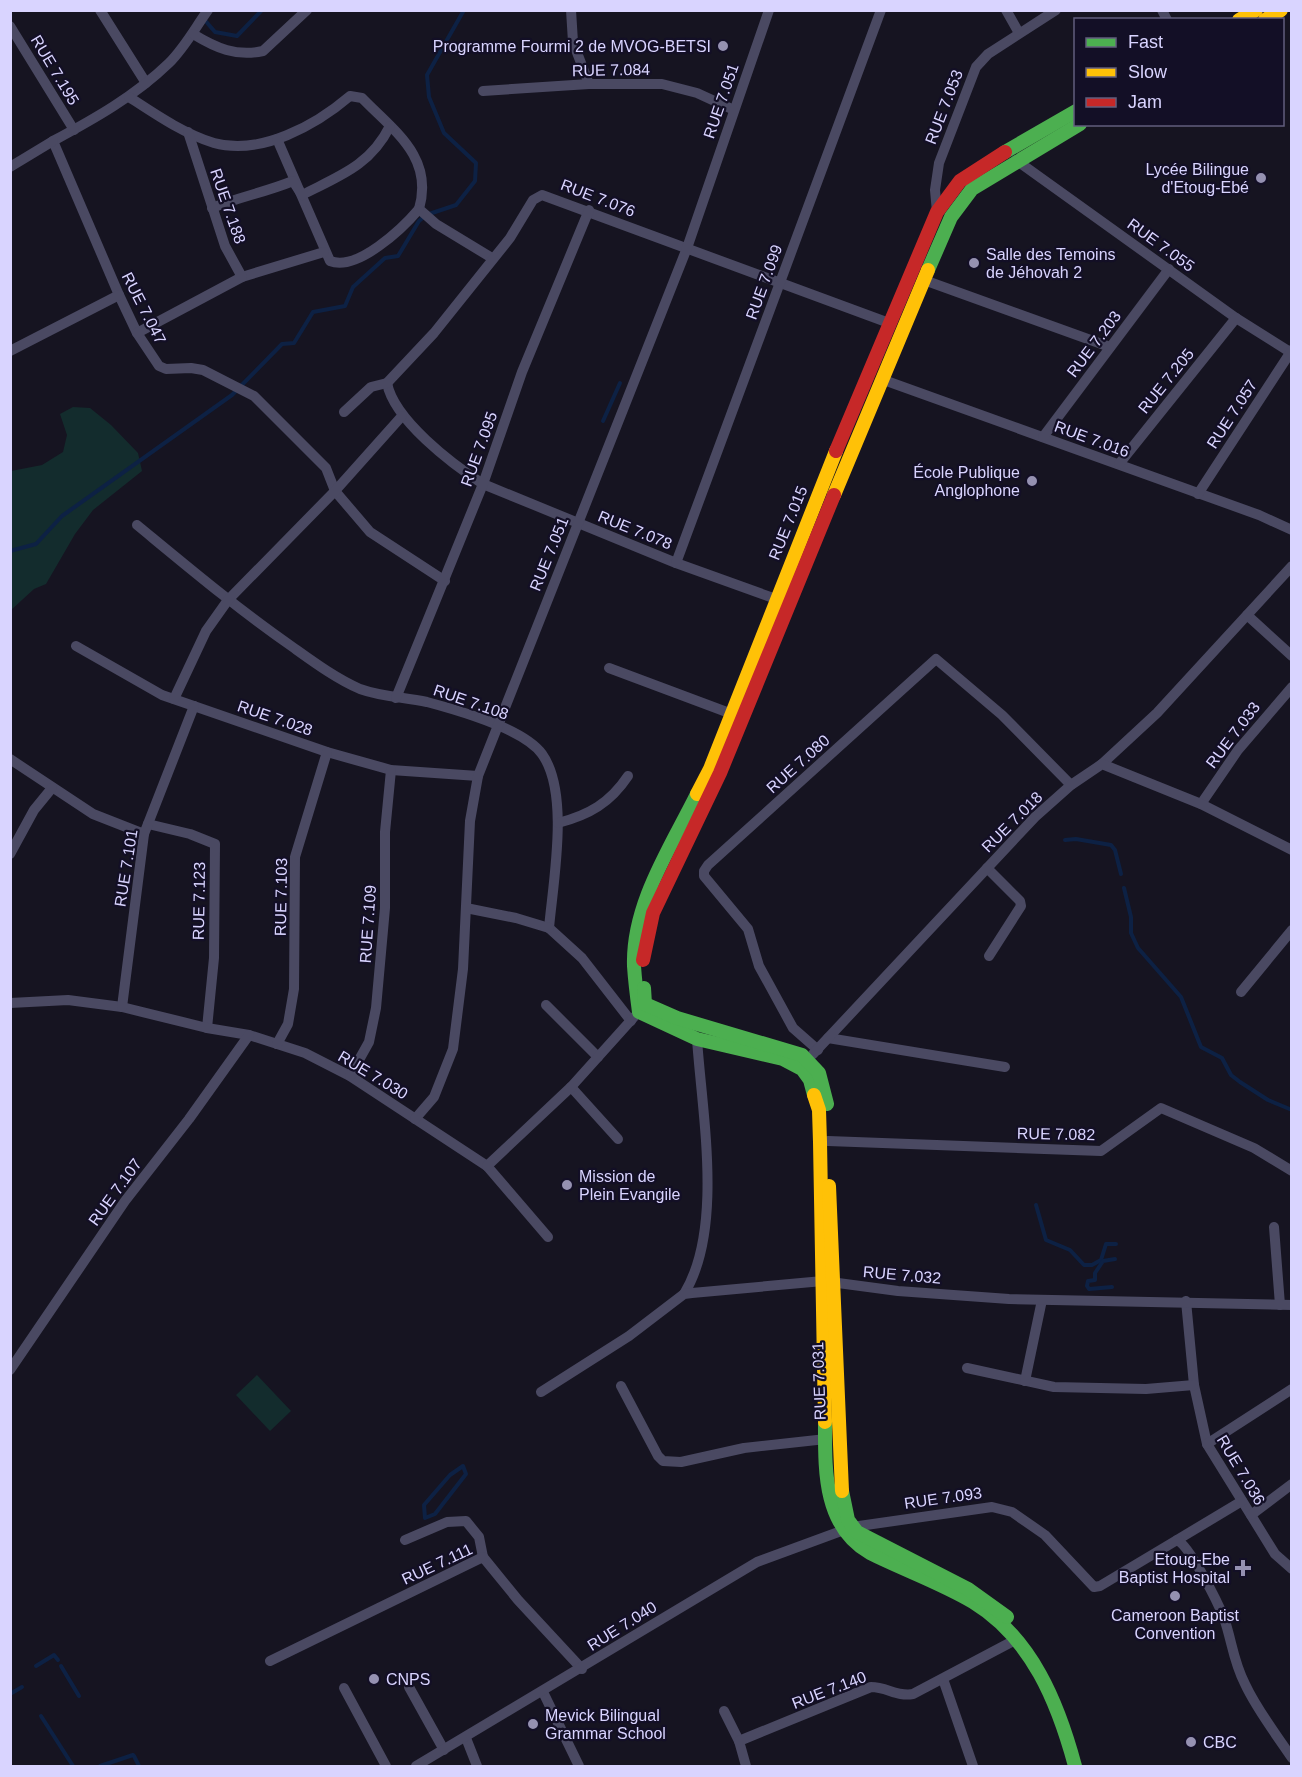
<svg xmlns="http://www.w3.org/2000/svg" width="1302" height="1777" font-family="Arial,sans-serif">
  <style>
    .green { fill: #132c2d }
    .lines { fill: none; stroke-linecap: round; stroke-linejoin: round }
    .stream { stroke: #0d2144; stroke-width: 4 }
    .street { stroke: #4a4962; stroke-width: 10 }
    .fast { stroke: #4caf50; stroke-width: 14 }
    .slow { stroke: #ffc107; stroke-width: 14 }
    .jam { stroke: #c62828; stroke-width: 14 }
    .poi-dot { fill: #9591b1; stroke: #130f26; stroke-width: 2 }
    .labels { text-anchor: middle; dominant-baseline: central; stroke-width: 4.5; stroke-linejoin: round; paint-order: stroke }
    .poi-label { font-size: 16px; fill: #d9d4ff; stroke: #130f26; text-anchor: start }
    .street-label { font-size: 16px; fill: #d9d4ff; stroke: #130f26 }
  </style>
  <rect width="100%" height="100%" fill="#161421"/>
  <!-- green -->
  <g class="green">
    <polygon points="73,407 90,408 111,425 138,453 142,471 93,510 75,534 46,584 34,589 11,610 11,471 42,465 63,452 67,435 60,414"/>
    <polygon points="257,1375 291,1411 270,1431 236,1395"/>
  </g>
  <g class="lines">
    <!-- stream -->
    <g class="stream">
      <polyline points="203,18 215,32 237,36 262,10"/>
      <polyline points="603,421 620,383"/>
      <polyline points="10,551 36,544 62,516 232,395 282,344 294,343 313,312 345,306 353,287 385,258 398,256 419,221 426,215 456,205 475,181 476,163 444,133 429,97 427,75 464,10"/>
      <polyline points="1065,840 1076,839 1111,845 1115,850 1121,874"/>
      <polyline points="1124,888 1131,917 1131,933 1138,948 1181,997 1201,1047 1222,1058 1231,1075 1240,1082 1268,1100 1292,1110"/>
      <polyline points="1036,1205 1046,1240 1070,1250 1084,1265 1092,1265 1101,1260 1106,1244 1116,1244"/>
      <polyline points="1112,1287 1089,1289 1087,1286 1088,1281 1095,1280 1095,1273 1103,1261 1115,1259"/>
      <polygon points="463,1466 466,1474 435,1514 425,1518 424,1505 450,1475"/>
      <polyline points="36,1666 54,1655 58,1660"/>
      <polyline points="61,1666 79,1696"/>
      <polyline points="10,1694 22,1687"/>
      <polyline points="41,1716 73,1766"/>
      <polyline points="134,1756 139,1766"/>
      <polyline points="100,1766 133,1755"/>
    </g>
    <!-- street -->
    <g class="street">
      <polyline points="100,10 146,83"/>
      <path d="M208,10c-13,18 -23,37 -39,53 -34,33 -75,56 -116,78l66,154 18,38 22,33 7,3 25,-1 12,2 51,26 72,72 9,23 35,41 75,49"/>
      <polyline points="571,10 573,42 589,84"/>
      <polyline points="1006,10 1019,33"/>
      <polyline points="1162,10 1167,20"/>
      <polyline points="10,26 74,130"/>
      <path d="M193,34c23,14 43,23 70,17l44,-41"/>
      <polyline points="483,91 589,84 662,84 697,93 734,110"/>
      <path d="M129,97c26,17 55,37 85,46 47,13 102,-18 136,-47l12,2c32,33 72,59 57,111l17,15 56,34"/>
      <path d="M277,139l53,122c27,11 73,-33 89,-52"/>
      <polyline points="1016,160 1236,318 1290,352"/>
      <polyline points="10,167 53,141"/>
      <path d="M212,208c27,-11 54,-16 81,-27l9,14c37,-19 68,-29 88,-69"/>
      <polyline points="937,212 935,190 939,163 976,67 988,54 1056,10"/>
      <polyline points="242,277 324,252"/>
      <polyline points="924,280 1110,347"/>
      <polyline points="137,333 242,277 225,246 188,132"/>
      <polyline points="10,351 119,295"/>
      <polyline points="881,379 1259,515 1292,530"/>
      <path d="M387,383c7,37 65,81 96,101l193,79 100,36"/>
      <polyline points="344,412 371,387 387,383 434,333 510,238 533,200 542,195 889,323"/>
      <polyline points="1043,437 1169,269"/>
      <polyline points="1119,464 1236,318"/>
      <polyline points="1198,494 1292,350"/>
      <path d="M137,525c51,42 102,85 157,123 21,15 43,31 66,41 22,8 44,8 67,13 30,8 96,26 115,52 28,39 11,128 7,174l33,30 49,63"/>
      <polyline points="676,563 881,10"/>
      <polyline points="1247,615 1292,656"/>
      <polyline points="76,646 162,695 327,752 391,770 478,776"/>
      <polyline points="609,668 732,714"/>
      <polyline points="396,698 483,484 522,372 589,210"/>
      <polyline points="174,699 206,631 228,600 335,491 402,416"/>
      <polyline points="10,759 93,814 144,834"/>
      <polyline points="1102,764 1157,713 1292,566"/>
      <polyline points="1201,804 1238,750 1292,687"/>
      <path d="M558,823c31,-8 52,-20 70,-47"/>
      <polyline points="148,824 190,834 215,844 214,958 207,1028"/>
      <polyline points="10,854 34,810 52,788"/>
      <polyline points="987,868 1020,901 1021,906 989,956"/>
      <polyline points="466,908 516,918 549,928"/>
      <polyline points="1241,992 1292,930"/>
      <polyline points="10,1003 68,1000 122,1007 207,1028 249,1035 305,1053 350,1076 487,1166 548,1237"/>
      <polyline points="546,1005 598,1057"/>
      <polyline points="122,1007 144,834 194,706"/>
      <polyline points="828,1038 1005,1067"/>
      <polyline points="277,1044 288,1024 294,989 295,857 327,752"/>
      <polyline points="818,1050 793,1028 759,966 748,929 704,876 704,871 708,865 936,659 1002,715 1071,785"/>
      <polyline points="813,1054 1035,817 1071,785 1102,764 1201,804 1292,850"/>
      <polyline points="350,1076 369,1042 376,1008 385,908 385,832 391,770"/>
      <polyline points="571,1087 618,1139"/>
      <polyline points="415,1119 434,1097 453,1049 463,969 470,821 478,776 687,248 769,10"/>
      <polyline points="828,1141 1101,1151 1161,1108 1254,1148 1292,1171"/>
      <polyline points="487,1166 571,1087 634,1017"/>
      <polyline points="1274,1227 1280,1305"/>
      <path d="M684,1294c40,-65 18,-180 13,-255"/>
      <polyline points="1186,1301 1194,1385 1207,1444 1275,1554 1292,1569"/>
      <polyline points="967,1368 1054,1387 1146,1389 1194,1385"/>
      <polyline points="10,1370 125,1201 189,1119 249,1035"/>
      <polyline points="1025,1381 1042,1300"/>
      <polyline points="621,1386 658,1456 663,1461 681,1462 744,1448 826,1439"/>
      <polyline points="541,1392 629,1336 684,1294 692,1293 823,1281 898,1291 1009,1299 1292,1305"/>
      <polyline points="1207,1444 1292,1389"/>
      <polyline points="1251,1515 1292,1484"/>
      <polyline points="405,1540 447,1522 466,1521 479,1537 483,1557"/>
      <polyline points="1177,1540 1242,1501"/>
      <polyline points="270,1661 483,1557 518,1600 582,1669"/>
      <polyline points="943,1679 973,1766"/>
      <polyline points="409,1687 444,1750"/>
      <polyline points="344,1688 386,1766"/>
      <polyline points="543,1692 579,1766"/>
      <polyline points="724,1711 739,1741"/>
      <polyline points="466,1738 477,1766"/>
      <path d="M416,1766l341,-204 95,-35 140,-20 20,5 33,23 49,52 6,-1 77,-46c13,6 41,63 47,78 8,23 9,43 21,66 12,26 31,50 47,74"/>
      <path d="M746,1766l-7,-25 132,-54c16,0 26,10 42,7l104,-55"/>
    </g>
    <!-- fast -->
    <g class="fast">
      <polyline points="1005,152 1076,111"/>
      <polyline points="928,270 951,217 972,189 1080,124"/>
      <path d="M697,794c-26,53 -65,110 -63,172 1,15 3,31 5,46l58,27 86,20 19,10 8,11 4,15"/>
      <polyline points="644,988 645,1004 677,1018 802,1055 819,1073 827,1104"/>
      <path d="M825,1422c0,48 -2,104 45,131 34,17 71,30 103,49 59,36 85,101 102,164"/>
      <polyline points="842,1491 848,1520 857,1532 968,1589 1007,1617"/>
    </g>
    <!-- slow -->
    <g class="slow">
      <polyline points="1239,20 1256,10"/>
      <polyline points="1265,20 1281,10"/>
      <polyline points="834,495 928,270"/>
      <polyline points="697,794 710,769 836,451"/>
      <polyline points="814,1095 819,1110 820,1142 825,1422"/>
      <polyline points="829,1186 842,1491"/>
    </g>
    <!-- jam -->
    <g class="jam">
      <polyline points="836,451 937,212 960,181 1005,152"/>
      <polyline points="643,960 653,913 720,773 834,495"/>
    </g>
  </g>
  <!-- markers -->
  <g class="poi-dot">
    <circle cx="723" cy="46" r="6"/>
    <circle cx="1261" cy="178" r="6"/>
    <circle cx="974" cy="263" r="6"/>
    <circle cx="1032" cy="481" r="6"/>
    <circle cx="567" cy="1185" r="6"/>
    <path d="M1240 1559h6v6h6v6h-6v6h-6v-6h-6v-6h6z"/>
    <circle cx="1175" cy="1596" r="6"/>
    <circle cx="374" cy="1679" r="6"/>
    <circle cx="533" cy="1724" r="6"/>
    <circle cx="1191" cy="1742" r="6"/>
  </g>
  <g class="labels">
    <!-- poi labels -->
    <g class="poi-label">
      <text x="711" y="46" text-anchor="end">Programme Fourmi 2 de MVOG-BETSI</text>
      <text x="1249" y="169" text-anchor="end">Lycée Bilingue<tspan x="1249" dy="18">d'Etoug-Ebé</tspan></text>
      <text x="986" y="254">Salle des Temoins<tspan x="986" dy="18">de Jéhovah 2</tspan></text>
      <text x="1020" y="472" text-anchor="end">École Publique<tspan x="1020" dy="18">Anglophone</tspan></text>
      <text x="579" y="1176">Mission de<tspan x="579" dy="18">Plein Evangile</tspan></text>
      <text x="1230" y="1559" text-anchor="end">Etoug-Ebe<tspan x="1230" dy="18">Baptist Hospital</tspan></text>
      <text x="1175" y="1615" text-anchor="middle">Cameroon Baptist<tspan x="1175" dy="18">Convention</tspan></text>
      <text x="386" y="1679">CNPS</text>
      <text x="545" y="1715">Mevick Bilingual<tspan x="545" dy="18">Grammar School</tspan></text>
      <text x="1203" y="1742">CBC</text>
    </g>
    <!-- street labels -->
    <g class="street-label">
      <text transform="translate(55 70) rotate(59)">RUE 7.195</text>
      <text transform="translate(611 70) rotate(-1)">RUE 7.084</text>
      <text transform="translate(721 101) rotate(-71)">RUE 7.051</text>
      <text transform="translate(944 107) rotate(-69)">RUE 7.053</text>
      <text transform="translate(598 198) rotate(21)">RUE 7.076</text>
      <text transform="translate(228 206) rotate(71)">RUE 7.188</text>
      <text transform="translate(1161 245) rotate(36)">RUE 7.055</text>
      <text transform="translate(764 282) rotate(-70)">RUE 7.099</text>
      <text transform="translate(144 308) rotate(63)">RUE 7.047</text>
      <text transform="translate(1094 344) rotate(-53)">RUE 7.203</text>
      <text transform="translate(1166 381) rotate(-51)">RUE 7.205</text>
      <text transform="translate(1232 414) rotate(-57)">RUE 7.057</text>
      <text transform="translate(1092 439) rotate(20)">RUE 7.016</text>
      <text transform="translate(479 449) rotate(-70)">RUE 7.095</text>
      <text transform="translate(788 523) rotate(-68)">RUE 7.015</text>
      <text transform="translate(635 530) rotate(22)">RUE 7.078</text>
      <text transform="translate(549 554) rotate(-68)">RUE 7.051</text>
      <text transform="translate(471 702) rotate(19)">RUE 7.108</text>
      <text transform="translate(275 718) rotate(19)">RUE 7.028</text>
      <text transform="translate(1233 735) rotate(-53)">RUE 7.033</text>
      <text transform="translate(798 764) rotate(-42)">RUE 7.080</text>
      <text transform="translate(1012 822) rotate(-45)">RUE 7.018</text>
      <text transform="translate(126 868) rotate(-81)">RUE 7.101</text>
      <text transform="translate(281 897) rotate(-89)">RUE 7.103</text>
      <text transform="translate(199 901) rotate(-89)">RUE 7.123</text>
      <text transform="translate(368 924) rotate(-86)">RUE 7.109</text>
      <text transform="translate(373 1075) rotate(31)">RUE 7.030</text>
      <text transform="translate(1056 1134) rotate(1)">RUE 7.082</text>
      <text transform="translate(115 1192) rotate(-54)">RUE 7.107</text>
      <text transform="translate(902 1275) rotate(5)">RUE 7.032</text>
      <text transform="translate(819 1381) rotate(-92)">RUE 7.031</text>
      <text transform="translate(1241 1470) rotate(59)">RUE 7.036</text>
      <text transform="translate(943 1498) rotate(-8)">RUE 7.093</text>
      <text transform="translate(437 1564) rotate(-25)">RUE 7.111</text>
      <text transform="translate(622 1626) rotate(-32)">RUE 7.040</text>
      <text transform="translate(829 1690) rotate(-21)">RUE 7.140</text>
    </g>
  </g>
  <!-- border -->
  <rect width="1302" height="1777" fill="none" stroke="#d9d4ff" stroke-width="24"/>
  <!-- legend -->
  <rect x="1074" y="18" width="210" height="108" fill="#130f26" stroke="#625e7d" stroke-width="1.5"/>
  <rect x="1086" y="38" width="30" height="9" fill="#4caf50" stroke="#625e7d" stroke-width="1.5"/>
  <text x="1128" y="48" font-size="18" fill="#d9d4ff">Fast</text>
  <rect x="1086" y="68" width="30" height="9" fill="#ffc107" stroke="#625e7d" stroke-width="1.5"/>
  <text x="1128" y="78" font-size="18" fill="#d9d4ff">Slow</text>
  <rect x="1086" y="98" width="30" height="9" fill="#c62828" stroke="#625e7d" stroke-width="1.5"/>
  <text x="1128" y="108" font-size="18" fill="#d9d4ff">Jam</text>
</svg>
